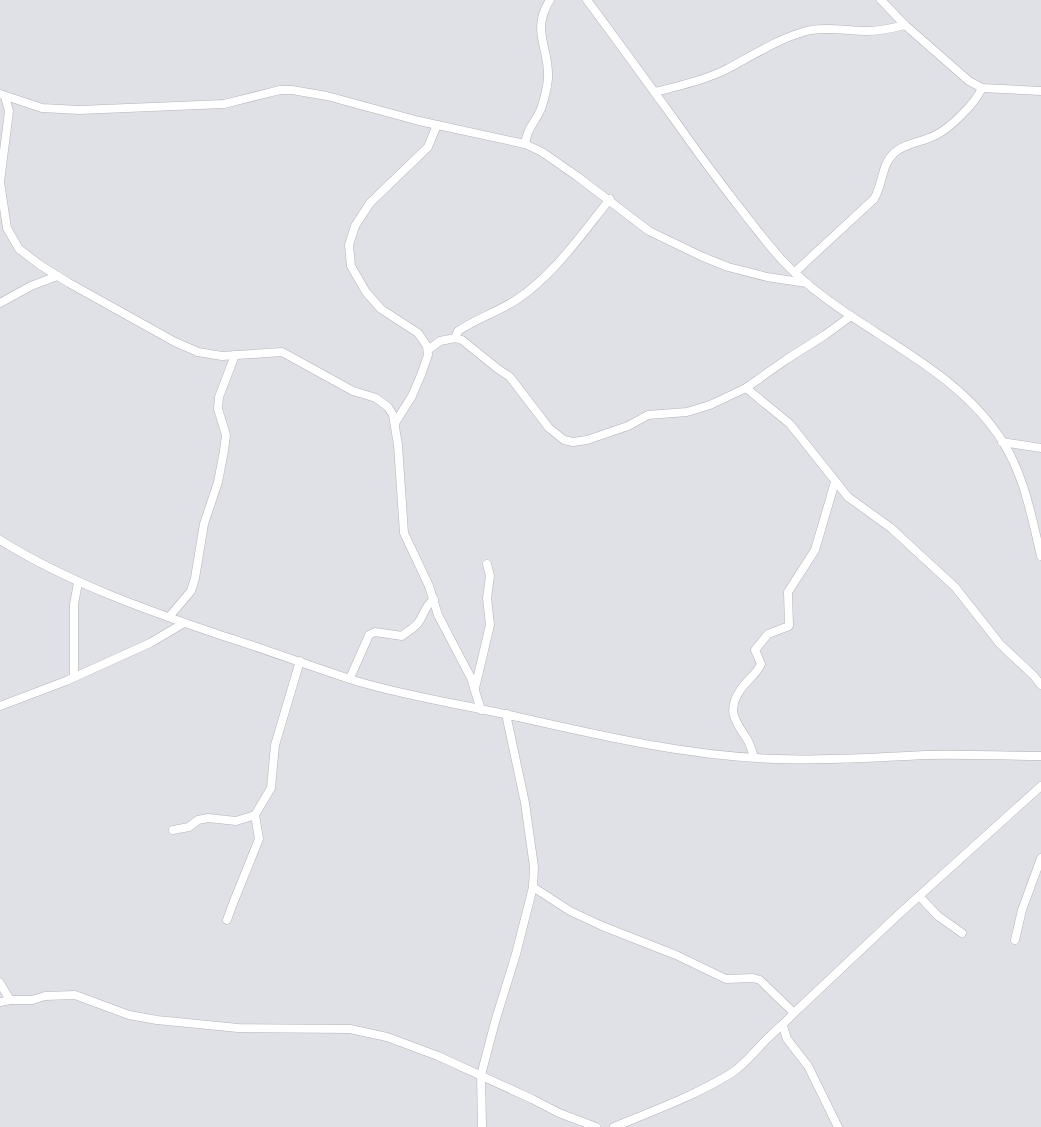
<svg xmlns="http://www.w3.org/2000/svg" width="1041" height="1127" font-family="'Roboto Condensed',sans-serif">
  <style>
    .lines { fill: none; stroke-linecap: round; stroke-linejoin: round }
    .minor-casing { stroke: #b2b3b9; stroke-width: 9 }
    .minor { stroke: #fff; stroke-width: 8 }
  </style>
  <rect width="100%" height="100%" fill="#e0e1e7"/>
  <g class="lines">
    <defs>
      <g id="minor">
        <path d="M587,0c29,39 58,79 87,119 23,33 47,65 72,97 12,15 23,30 36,44 65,70 168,98 221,182 22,36 28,73 38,114"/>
        <polyline points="881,0 905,25 969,81 982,88 1041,91"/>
        <path d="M655,92c24,-6 50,-12 72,-23 25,-13 49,-29 76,-37 21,-6 44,-1 65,-1 13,0 25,-3 37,-6"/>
        <polyline points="0,94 42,108 79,110 224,104 280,90 292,90 327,96 419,121 525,144 542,152 578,177 649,231 703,257 728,267 767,277 807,283"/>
        <polyline points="5,97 9,111 0,182 7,228 19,249 40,265 69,283 175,342 198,352 222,356 282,352 353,391 376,398 388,407 393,415 398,445 404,533 429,586 438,615 471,678 481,710"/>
        <path d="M525,144c3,-18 10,-21 16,-35 3,-9 6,-21 7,-30 2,-31 -18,-48 2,-79"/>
        <path d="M795,272l79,-73c9,-14 7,-34 20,-46 11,-10 29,-11 42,-18 15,-8 39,-31 46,-47"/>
        <polyline points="0,303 31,286 57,276"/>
        <path d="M455,338l3,-7c18,-12 39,-19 58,-31 38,-25 65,-65 94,-101"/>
        <polyline points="428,350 440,341 455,338 462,340 498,369 510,377 549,428 564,440 573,442 587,440 628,426 648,415 687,412 710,405 746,388 787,359 825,335 851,316"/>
        <polyline points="746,388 790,424 848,497 891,528 955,587 1000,644 1034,676 1041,685"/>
        <polyline points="395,423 412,396 421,375 428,355 427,346 418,333 381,309 366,292 351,266 349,245 355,226 370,203 428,147 437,125"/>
        <polyline points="1002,442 1041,448"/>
        <path d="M0,540c69,43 146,70 223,96 45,14 89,31 133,45 50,15 103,23 153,34 88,20 177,41 267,44 51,2 101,-2 151,-4 38,-1 76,1 114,1"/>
        <polyline points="169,617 191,591 195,578 204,524 218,482 224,451 226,435 218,409 219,397 235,355"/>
        <polyline points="74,677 74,604 78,583"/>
        <path d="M350,678l19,-43 6,-3 27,4c5,-4 13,-9 16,-13 7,-9 5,-15 16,-24"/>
        <polyline points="475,688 490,625 487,598 490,576 487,564"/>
        <polyline points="0,706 66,681 150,643 184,623"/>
        <path d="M754,757c-2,-6 -4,-13 -7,-18 -12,-18 -21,-29 -6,-50 6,-9 16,-15 20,-25l-6,-14 13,-16 21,-8 -1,-34 27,-42 20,-68"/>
        <polyline points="173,830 189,827 198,820 208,818 236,821 255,815 271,788 275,745 300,661"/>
        <polyline points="533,887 570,911 602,926 676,955 726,979 753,978 760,980 794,1013"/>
        <polyline points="919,896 938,916 962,933"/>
        <polyline points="227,920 232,906 259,839 255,815"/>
        <polyline points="1015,940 1022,910 1041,858"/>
        <polyline points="0,983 10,1000"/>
        <polyline points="0,1002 10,1000 32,1000 45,996 75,995 129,1015 157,1020 238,1028 350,1029 387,1037 438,1056 532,1099 559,1113 596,1127"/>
        <polyline points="783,1026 787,1039 808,1066 838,1127"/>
        <polyline points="482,1127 481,1075 495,1022 516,954 533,887 534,867 525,803 506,714"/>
        <path d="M614,1127c39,-16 80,-31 116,-53 15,-9 26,-25 39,-37 8,-8 17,-15 25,-24l104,-98 143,-129"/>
      </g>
    </defs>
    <!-- minor casing -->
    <use href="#minor" class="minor-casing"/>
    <!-- minor -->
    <use href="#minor" class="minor"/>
  </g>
</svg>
